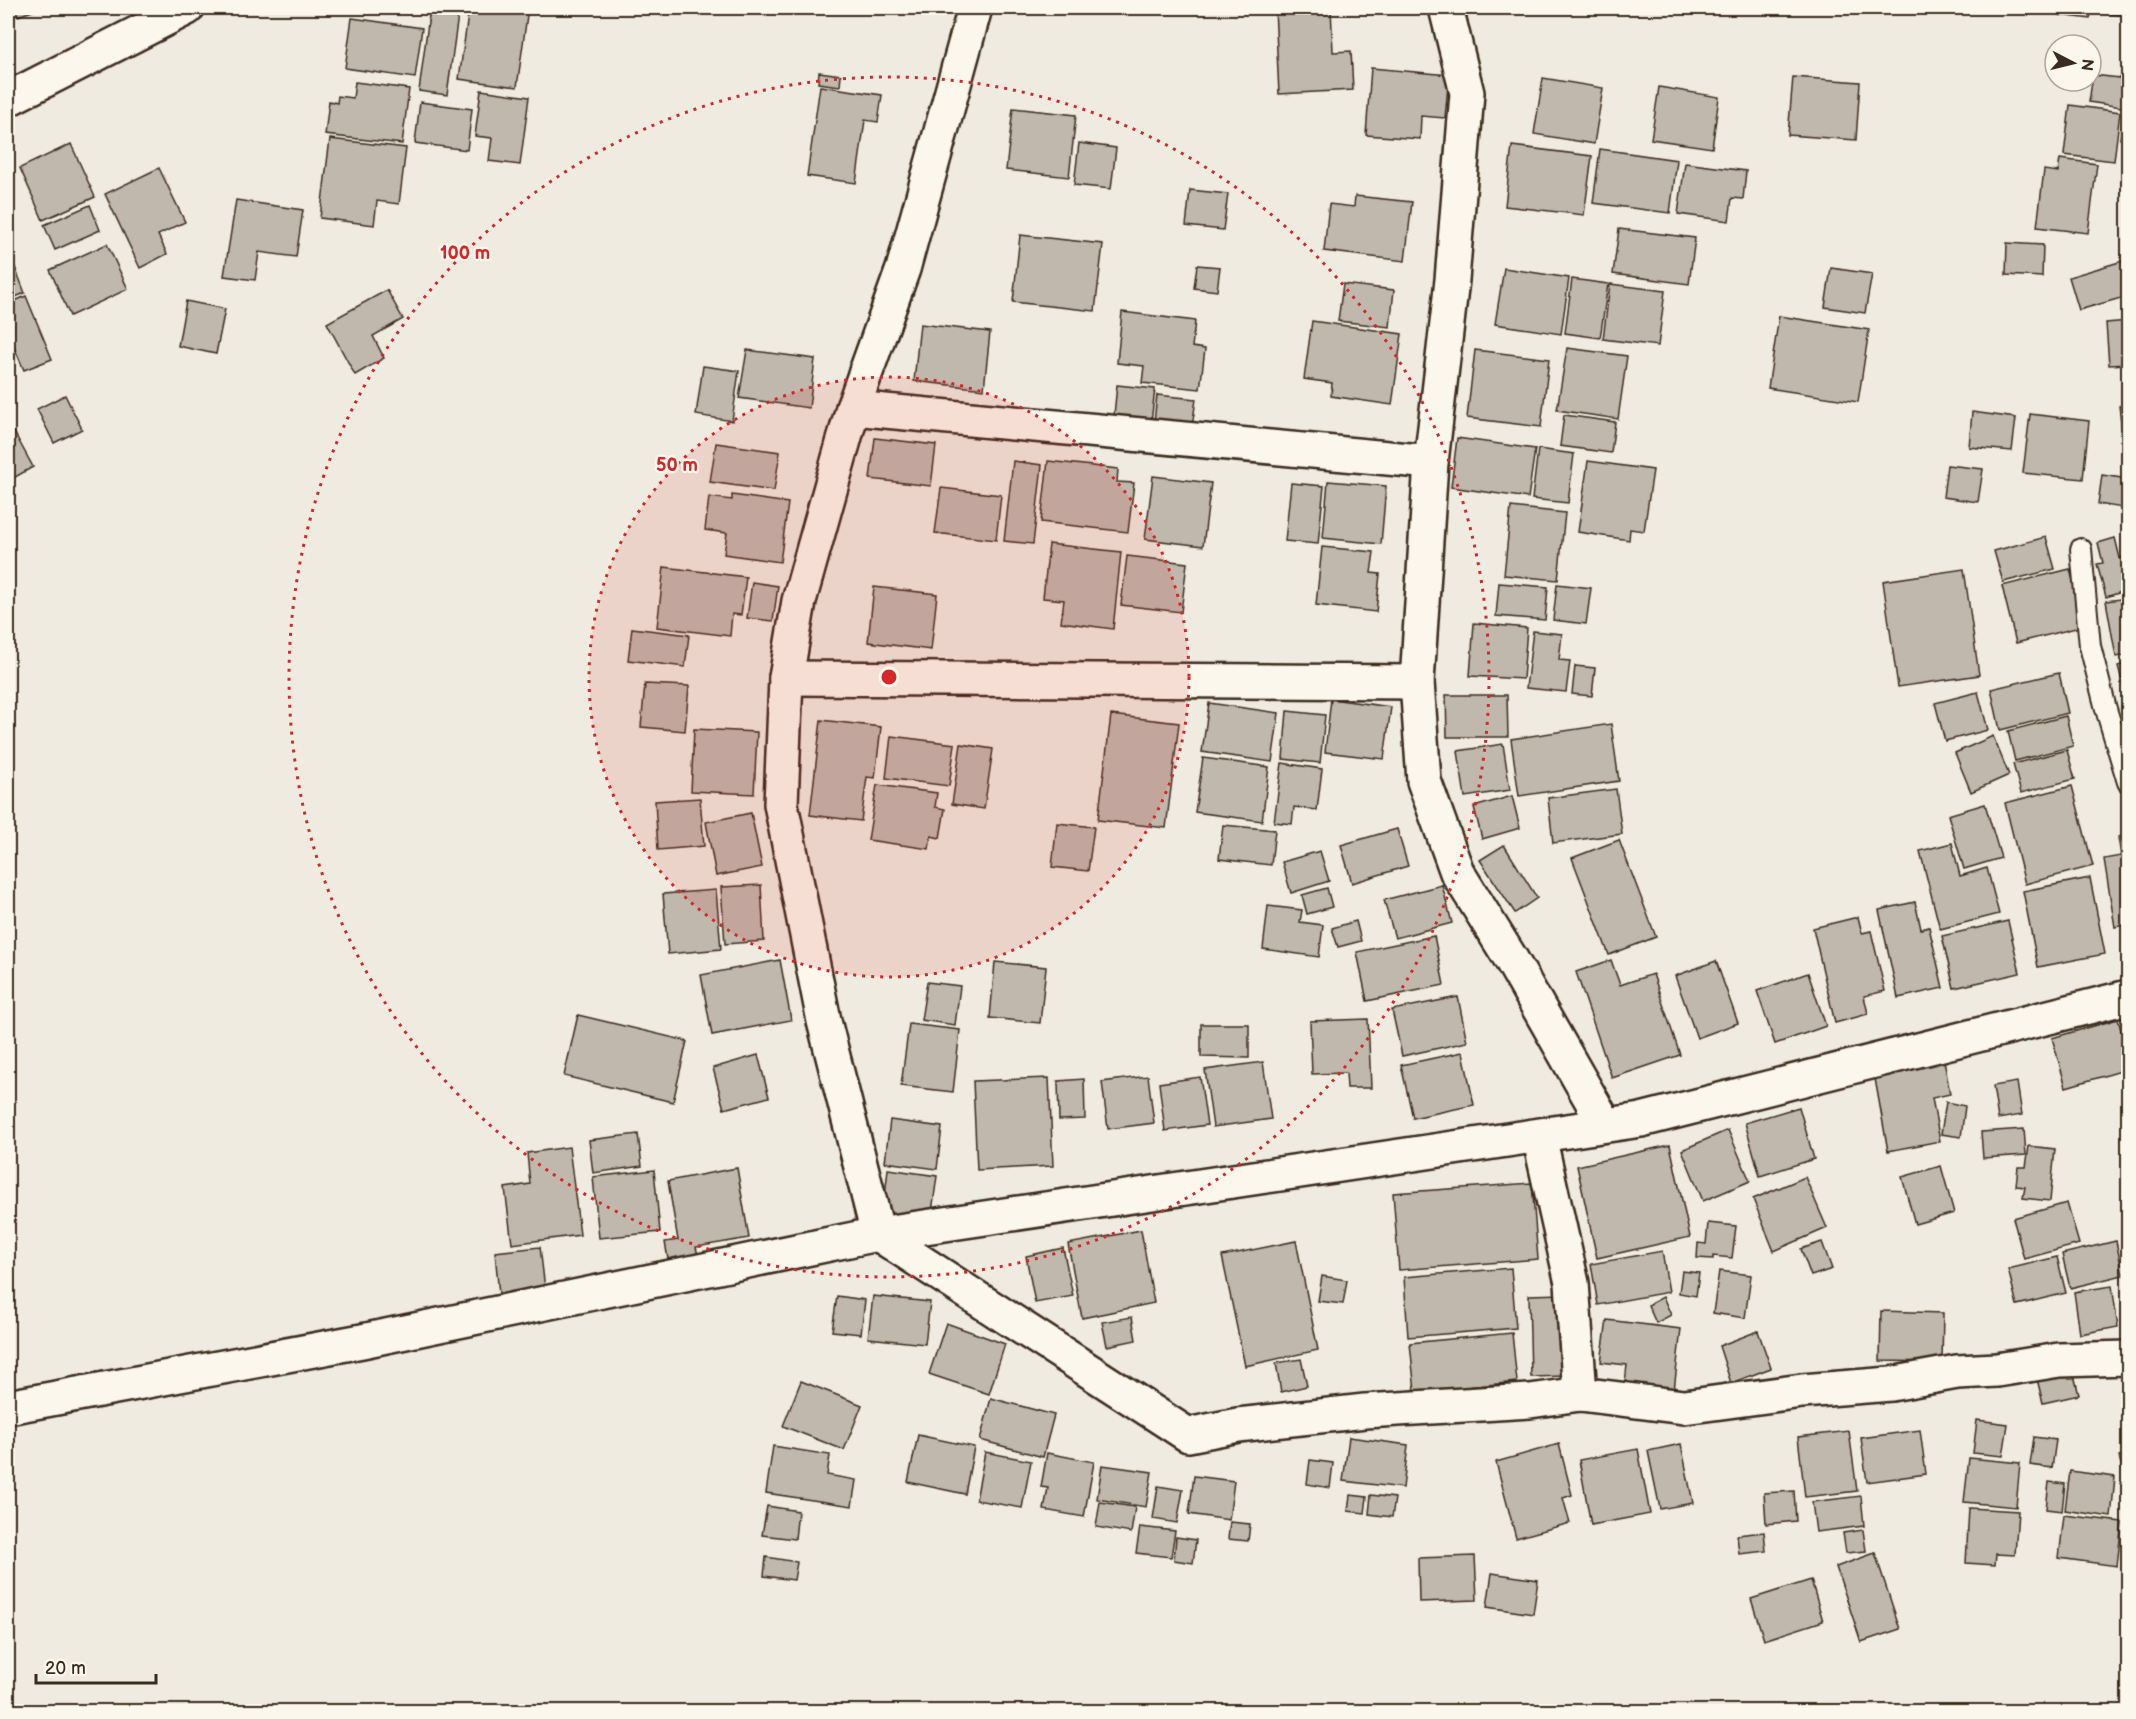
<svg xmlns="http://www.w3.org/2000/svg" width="2136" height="1719" font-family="'Balsamiq Sans',sans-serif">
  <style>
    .building { fill: #c0b8ad; stroke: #3b2a1e; stroke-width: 1.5 }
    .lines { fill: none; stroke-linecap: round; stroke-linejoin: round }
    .lane-casing { stroke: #3b2a1e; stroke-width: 24 }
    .street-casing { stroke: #3b2a1e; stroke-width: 38 }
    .secondary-casing { stroke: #3b2a1e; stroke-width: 38 }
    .lane { stroke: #fbf7ec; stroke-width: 20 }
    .street { stroke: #fbf7ec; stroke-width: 33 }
    .secondary { stroke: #fbf7ec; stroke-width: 33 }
    .ring { fill: none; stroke: #d62828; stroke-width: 3; stroke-dasharray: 3 6 }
    .centre { fill: #d62828; stroke: #fbf7ec; stroke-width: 3 }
    .ring-label { font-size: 18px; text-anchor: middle; font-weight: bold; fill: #d62828; stroke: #fbf7ec; stroke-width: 4.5; stroke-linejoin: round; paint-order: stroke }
  </style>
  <rect width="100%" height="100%" fill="#f0ebe0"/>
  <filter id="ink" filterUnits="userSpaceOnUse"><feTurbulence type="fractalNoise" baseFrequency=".0167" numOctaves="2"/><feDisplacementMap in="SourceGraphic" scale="12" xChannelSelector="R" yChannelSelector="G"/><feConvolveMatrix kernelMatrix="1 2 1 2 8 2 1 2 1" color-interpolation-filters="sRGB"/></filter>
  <g filter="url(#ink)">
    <!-- building -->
    <g class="building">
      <polygon points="15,8 41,8 18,16"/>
      <polygon points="430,8 459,8 447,95 419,91"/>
      <polygon points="469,8 528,8 517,87 459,79"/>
      <polygon points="1275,8 1331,8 1333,52 1351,51 1353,90 1279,94"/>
      <polygon points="1471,8 1501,8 1500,11"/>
      <polygon points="2061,8 2092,8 2090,19 2060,15"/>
      <polygon points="2094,8 2128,8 2128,16 2094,12"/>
      <polygon points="352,18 422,28 415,78 345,68"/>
      <polygon points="1371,68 1449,75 1445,118 1421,116 1420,139 1366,135"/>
      <polygon points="819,72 841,75 840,86 818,83"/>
      <polygon points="2093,75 2128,79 2128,108 2089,102"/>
      <polygon points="1793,77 1860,82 1856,140 1788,135"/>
      <polygon points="1543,78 1603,88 1594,144 1534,134"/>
      <polygon points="355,82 409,89 402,144 325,135 329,101 337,103 338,96 353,98"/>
      <polygon points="820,86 882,95 878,122 865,120 856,183 807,176"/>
      <polygon points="1659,87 1719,97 1712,148 1651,139"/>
      <polygon points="481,90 529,97 520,165 489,161 492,138 475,136"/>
      <polygon points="420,102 472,109 467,150 415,143"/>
      <polygon points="2070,105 2120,112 2114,161 2064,155"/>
      <polygon points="1013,108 1076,115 1069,177 1006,170"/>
      <polygon points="2124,112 2128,113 2128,141 2120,139"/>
      <polygon points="330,139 406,148 399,204 377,201 374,225 320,218"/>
      <polygon points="1079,143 1116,148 1111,189 1074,185"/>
      <polygon points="71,144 95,197 43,220 20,168"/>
      <polygon points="1512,146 1592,156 1584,215 1505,206"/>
      <polygon points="1600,149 1677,160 1670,213 1593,203"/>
      <polygon points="2060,159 2097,164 2088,233 2037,227 2044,170 2058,172"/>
      <polygon points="1685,163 1746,171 1743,199 1732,198 1729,221 1678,214"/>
      <polygon points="159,168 185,222 158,235 167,254 140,268 105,194"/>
      <polygon points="1190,190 1228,194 1223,230 1186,226"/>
      <polygon points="1355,196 1412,202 1405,261 1324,251 1329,204 1354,207"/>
      <polygon points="236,200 303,210 296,257 259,252 255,280 224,276"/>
      <polygon points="90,205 100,230 55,250 44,225"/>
      <polygon points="1619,229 1695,238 1689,284 1613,274"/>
      <polygon points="1020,235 1103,244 1095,311 1013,302"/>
      <polygon points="2007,243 2043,245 2042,277 2006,275"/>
      <polygon points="107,244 128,289 70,316 50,270"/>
      <polygon points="8,249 25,293 8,300"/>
      <polygon points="2126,260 2128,268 2128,296 2079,310 2069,277"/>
      <polygon points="1197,265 1220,267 1217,291 1194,288"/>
      <polygon points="1504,268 1569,278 1561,334 1495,324"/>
      <polygon points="1831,268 1872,274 1865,313 1825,307"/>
      <polygon points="1572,279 1608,284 1600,338 1565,333"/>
      <polygon points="1343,284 1394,290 1390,327 1338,321"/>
      <polygon points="1610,284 1665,291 1658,346 1603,339"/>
      <polygon points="387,290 403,319 373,336 384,358 355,375 327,323"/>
      <polygon points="26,296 52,359 24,370 15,349 8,352 8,304"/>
      <polygon points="186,301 225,309 216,354 178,346"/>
      <polygon points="1122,312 1195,321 1192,347 1205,349 1200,389 1142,383 1144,366 1117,363"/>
      <polygon points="1779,316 1869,330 1858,402 1768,388"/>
      <polygon points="1312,321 1402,334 1392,405 1331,396 1332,383 1304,379"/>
      <polygon points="2128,321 2128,364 2109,365 2106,323"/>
      <polygon points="920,324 990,332 984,389 914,381"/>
      <polygon points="1567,348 1627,356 1618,419 1557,410"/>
      <polygon points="747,350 815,359 809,408 739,398"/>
      <polygon points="1475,350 1549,359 1541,427 1467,418"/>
      <polygon points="703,366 739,371 732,421 696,415"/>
      <polygon points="1117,385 1155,389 1150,430 1113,425"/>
      <polygon points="65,395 82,429 54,443 37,409"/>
      <polygon points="1157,395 1196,399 1192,427 1154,422"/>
      <polygon points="2128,405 2128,445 2124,445 2119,406"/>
      <polygon points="1972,412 2016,418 2012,451 1969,447"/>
      <polygon points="2030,414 2089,421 2083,479 2023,473"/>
      <polygon points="1564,415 1615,422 1611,453 1560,446"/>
      <polygon points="14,432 33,467 8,481 8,435"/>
      <polygon points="875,438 936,445 931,486 870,479"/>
      <polygon points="1457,438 1535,449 1528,498 1451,487"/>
      <polygon points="716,443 780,452 774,491 710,482"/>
      <polygon points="1538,449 1574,454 1568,503 1532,499"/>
      <polygon points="1013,461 1042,465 1033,544 1004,541"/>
      <polygon points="1048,461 1118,469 1117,482 1134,483 1128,532 1041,522"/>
      <polygon points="1588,461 1653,470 1644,531 1630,529 1629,540 1578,532"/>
      <polygon points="1947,465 1983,469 1978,502 1943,497"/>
      <polygon points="2102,475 2128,479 2123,508 2098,504"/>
      <polygon points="1153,476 1211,483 1203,546 1145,539"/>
      <polygon points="1328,481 1386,486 1381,544 1323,538"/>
      <polygon points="1291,483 1324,486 1318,544 1285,541"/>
      <polygon points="941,488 1001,495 996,540 935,533"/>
      <polygon points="732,495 788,503 780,562 724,554 727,533 705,530 709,497 732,500"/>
      <polygon points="1511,507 1565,513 1558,580 1504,575"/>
      <polygon points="2046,537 2055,569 2003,582 1994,551"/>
      <polygon points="2115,538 2120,558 2128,556 2128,590 2106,597 2097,564 2103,563 2098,543"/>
      <polygon points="1049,544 1121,552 1113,629 1061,622 1064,600 1043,598"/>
      <polygon points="1322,547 1374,552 1371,573 1380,574 1376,612 1316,605"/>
      <polygon points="1127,556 1187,563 1181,612 1121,605"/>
      <polygon points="664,567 746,577 741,615 732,614 730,636 657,627"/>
      <polygon points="1964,569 1979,675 1898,687 1883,581"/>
      <polygon points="2070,569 2084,626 2016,643 2002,586"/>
      <polygon points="752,582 778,586 773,621 747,618"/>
      <polygon points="1499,583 1548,587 1545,620 1496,616"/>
      <polygon points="1557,584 1591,588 1586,624 1553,620"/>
      <polygon points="874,587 937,594 931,650 868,642"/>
      <polygon points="2128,598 2128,655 2116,657 2106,601"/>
      <polygon points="1474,623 1527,628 1523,679 1470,676"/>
      <polygon points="632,628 689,635 685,667 628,660"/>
      <polygon points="1533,631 1562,634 1559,660 1570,661 1566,692 1526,688"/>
      <polygon points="2128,663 2128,695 2126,696 2118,666"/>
      <polygon points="1575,666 1595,668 1592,696 1572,694"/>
      <polygon points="2059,673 2068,713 2000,730 1991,689"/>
      <polygon points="645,684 689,686 685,731 641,727"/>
      <polygon points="1978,692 1988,730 1945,741 1935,703"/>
      <polygon points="1446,695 1507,695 1508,737 1447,737"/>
      <polygon points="1331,699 1391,707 1384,759 1325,752"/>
      <polygon points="1209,703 1279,713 1272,762 1202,752"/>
      <polygon points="1287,711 1325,715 1320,763 1283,759"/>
      <polygon points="1111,715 1179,723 1166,828 1098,820"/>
      <polygon points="2066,716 2073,746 2015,761 2008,731"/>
      <polygon points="821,720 881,727 875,778 867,777 861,821 810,815"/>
      <polygon points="1611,724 1619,781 1519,796 1511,739"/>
      <polygon points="694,729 757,732 754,794 691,791"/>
      <polygon points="891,736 955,744 949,786 886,778"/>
      <polygon points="1993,736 2009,775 1971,792 1955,753"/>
      <polygon points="961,744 993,749 984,809 952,804"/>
      <polygon points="1503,744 1510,790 1465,797 1458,751"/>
      <polygon points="2067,750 2075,779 2021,793 2013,764"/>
      <polygon points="1203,758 1269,767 1262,821 1195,812"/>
      <polygon points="1282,763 1322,769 1317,810 1294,807 1292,824 1274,822"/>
      <polygon points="877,785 937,793 935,807 945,809 940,838 931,836 929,849 868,840"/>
      <polygon points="2072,786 2093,866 2025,884 2005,803"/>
      <polygon points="1616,789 1622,834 1553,843 1548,798"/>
      <polygon points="1512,796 1520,828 1482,839 1474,807"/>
      <polygon points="700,798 704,846 658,850 655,801"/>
      <polygon points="1985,804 2001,858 1964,869 1948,815"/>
      <polygon points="751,813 762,867 716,876 706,822"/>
      <polygon points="1057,823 1094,827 1088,871 1052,867"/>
      <polygon points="1223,825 1275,830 1271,865 1219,859"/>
      <polygon points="1397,829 1408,866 1352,883 1341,845"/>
      <polygon points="2128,835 2128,924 2115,927 2104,859 2121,856 2118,837"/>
      <polygon points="1619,840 1656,937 1609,955 1572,858"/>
      <polygon points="1952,843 1960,876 1987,868 1999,914 1940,929 1920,851"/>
      <polygon points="1504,845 1537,898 1515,913 1480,860"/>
      <polygon points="1320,851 1329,881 1291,893 1282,862"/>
      <polygon points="2090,878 2105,954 2038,967 2023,891"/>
      <polygon points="761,885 764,941 725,944 721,887"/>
      <polygon points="1442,885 1452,923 1395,938 1384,900"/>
      <polygon points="1327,888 1332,907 1307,914 1302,895"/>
      <polygon points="716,890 721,949 668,954 663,894"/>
      <polygon points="1915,902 1921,929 1929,927 1943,988 1898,998 1879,910"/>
      <polygon points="1268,906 1302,910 1300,922 1323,925 1319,957 1263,949"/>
      <polygon points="1858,917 1862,933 1871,931 1885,991 1864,996 1868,1014 1835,1023 1813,928"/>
      <polygon points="1356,921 1361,941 1338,947 1332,928"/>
      <polygon points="2008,921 2020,973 1954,988 1942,936"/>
      <polygon points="1434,936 1444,985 1367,1001 1357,952"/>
      <polygon points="780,960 791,1020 712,1035 701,975"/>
      <polygon points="1611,960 1620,985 1653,974 1680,1055 1612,1078 1576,972"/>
      <polygon points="1716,961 1738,1023 1697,1038 1675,976"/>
      <polygon points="995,962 1046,967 1040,1023 990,1018"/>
      <polygon points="1808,973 1826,1026 1775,1044 1757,991"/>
      <polygon points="927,982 960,986 955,1025 921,1020"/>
      <polygon points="1458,997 1467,1042 1402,1056 1392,1010"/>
      <polygon points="578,1015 687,1041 673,1102 564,1076"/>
      <polygon points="1368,1019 1371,1088 1347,1088 1346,1073 1312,1074 1310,1021"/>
      <polygon points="2118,1019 2128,1055 2128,1069 2066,1087 2052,1038"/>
      <polygon points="909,1024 960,1030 953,1092 901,1086"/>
      <polygon points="1201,1024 1249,1024 1249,1058 1201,1057"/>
      <polygon points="1463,1052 1474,1105 1413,1118 1401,1065"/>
      <polygon points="758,1055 769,1097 724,1109 713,1068"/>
      <polygon points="1944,1060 1950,1094 1932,1098 1940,1141 1888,1151 1874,1073"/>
      <polygon points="1263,1062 1271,1119 1213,1127 1205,1070"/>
      <polygon points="1148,1076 1154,1123 1108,1129 1102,1082"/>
      <polygon points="1200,1077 1207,1125 1165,1131 1159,1083"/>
      <polygon points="1049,1078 1053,1166 977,1170 973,1081"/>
      <polygon points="1084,1079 1085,1119 1059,1120 1058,1081"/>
      <polygon points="2017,1082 2022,1115 1998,1119 1993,1086"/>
      <polygon points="1946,1102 1965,1106 1961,1137 1941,1134"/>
      <polygon points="1799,1107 1814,1159 1760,1176 1745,1123"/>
      <polygon points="890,1120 942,1127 937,1169 885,1162"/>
      <polygon points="2024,1129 2026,1155 1983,1158 1981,1132"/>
      <polygon points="1728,1130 1750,1181 1703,1201 1682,1150"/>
      <polygon points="638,1134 642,1166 593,1173 589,1140"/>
      <polygon points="1670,1145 1690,1237 1597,1258 1577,1166"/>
      <polygon points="2029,1146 2055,1149 2050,1201 2023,1198 2025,1187 2016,1186 2018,1167 2026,1167"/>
      <polygon points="569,1147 580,1235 512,1244 505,1188 530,1184 527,1153"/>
      <polygon points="1941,1166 1954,1213 1915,1224 1902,1177"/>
      <polygon points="737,1168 749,1238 696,1247 699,1260 669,1265 665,1242 678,1240 668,1181"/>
      <polygon points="888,1169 937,1176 931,1219 883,1213"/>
      <polygon points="654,1170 660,1232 599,1238 593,1177"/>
      <polygon points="1805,1177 1827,1228 1774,1251 1753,1199"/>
      <polygon points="1532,1183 1538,1259 1399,1270 1393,1193"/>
      <polygon points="2067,1203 2079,1244 2024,1259 2013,1218"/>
      <polygon points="1708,1223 1736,1226 1732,1258 1713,1256 1713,1259 1697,1258 1698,1243 1706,1244"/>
      <polygon points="1141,1230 1154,1303 1082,1318 1068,1244"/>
      <polygon points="2128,1232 2128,1294 2122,1233"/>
      <polygon points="1296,1241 1318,1350 1245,1366 1222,1256"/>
      <polygon points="2116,1241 2123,1275 2070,1288 2062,1254"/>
      <polygon points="1822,1242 1832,1269 1811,1276 1801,1249"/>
      <polygon points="540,1247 545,1289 499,1295 495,1252"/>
      <polygon points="1063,1248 1073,1296 1035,1303 1026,1256"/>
      <polygon points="1662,1251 1669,1292 1598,1305 1591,1264"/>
      <polygon points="2057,1257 2066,1293 2017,1305 2008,1269"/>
      <polygon points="1511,1268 1516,1328 1408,1337 1404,1277"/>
      <polygon points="1682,1271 1699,1273 1696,1296 1679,1293"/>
      <polygon points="1719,1271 1751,1275 1745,1318 1713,1313"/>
      <polygon points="1322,1276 1347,1280 1343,1304 1318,1301"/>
      <polygon points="2112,1286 2118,1327 2080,1334 2074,1292"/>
      <polygon points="1564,1294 1567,1376 1531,1377 1529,1295"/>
      <polygon points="837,1296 865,1300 861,1334 832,1331"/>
      <polygon points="873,1296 930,1302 925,1344 868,1338"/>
      <polygon points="1663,1297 1671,1315 1656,1323 1648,1305"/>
      <polygon points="1881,1311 1943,1313 1942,1362 1880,1361"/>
      <polygon points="1132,1317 1136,1340 1107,1346 1102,1322"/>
      <polygon points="1607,1320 1681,1329 1672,1408 1623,1402 1627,1365 1601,1362"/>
      <polygon points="946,1323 1005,1344 989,1394 929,1374"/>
      <polygon points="1758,1331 1771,1368 1731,1383 1719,1346"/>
      <polygon points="1512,1333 1517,1382 1415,1392 1410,1343"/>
      <polygon points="1301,1359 1307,1386 1281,1392 1276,1363"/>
      <polygon points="2070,1359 2079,1395 2043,1403 2034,1367"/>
      <polygon points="801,1381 862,1405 844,1450 783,1426"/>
      <polygon points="991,1398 1054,1415 1043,1457 980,1440"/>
      <polygon points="1977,1420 2008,1424 2003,1456 1973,1453"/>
      <polygon points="1920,1430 1926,1474 1867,1482 1861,1438"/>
      <polygon points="1849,1431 1857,1491 1805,1497 1798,1437"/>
      <polygon points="918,1435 974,1447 965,1494 908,1482"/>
      <polygon points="1349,1437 1408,1445 1403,1488 1343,1481"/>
      <polygon points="2034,1437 2056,1440 2052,1468 2030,1465"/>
      <polygon points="1559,1444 1572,1495 1563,1498 1570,1523 1516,1538 1496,1462"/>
      <polygon points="1681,1444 1693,1503 1660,1509 1648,1451"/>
      <polygon points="773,1446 830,1455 827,1475 856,1480 852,1506 766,1493"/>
      <polygon points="1638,1449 1650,1514 1591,1525 1579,1460"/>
      <polygon points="985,1452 1031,1461 1022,1508 976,1500"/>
      <polygon points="1047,1453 1094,1462 1084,1517 1044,1510 1048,1488 1041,1487"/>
      <polygon points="2128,1454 2128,1488 2119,1457"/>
      <polygon points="1969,1458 2020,1463 2016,1507 1964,1502"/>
      <polygon points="1310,1460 1333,1463 1330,1488 1307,1484"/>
      <polygon points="1102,1465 1152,1472 1146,1507 1097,1499"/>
      <polygon points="2070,1471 2115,1477 2111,1517 2065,1510"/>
      <polygon points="1194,1476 1234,1481 1229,1520 1189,1514"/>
      <polygon points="2049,1482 2065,1484 2062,1511 2046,1509"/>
      <polygon points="1158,1486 1183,1490 1177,1523 1153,1519"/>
      <polygon points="1794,1491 1796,1521 1766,1524 1764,1493"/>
      <polygon points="1350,1495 1367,1497 1365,1513 1348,1511"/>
      <polygon points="1371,1495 1395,1498 1392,1517 1369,1514"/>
      <polygon points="1861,1496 1864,1526 1816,1532 1812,1502"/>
      <polygon points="1100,1502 1135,1507 1131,1533 1096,1527"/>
      <polygon points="767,1506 798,1511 795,1539 762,1535"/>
      <polygon points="1969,1508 2018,1511 2015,1555 1996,1554 1995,1565 1966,1563"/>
      <polygon points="2064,1515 2122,1522 2117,1566 2059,1558"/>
      <polygon points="1230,1522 1250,1524 1248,1541 1228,1539"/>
      <polygon points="1140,1527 1175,1531 1171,1557 1136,1553"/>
      <polygon points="1863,1530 1866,1551 1846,1553 1843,1533"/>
      <polygon points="1764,1532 1766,1551 1739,1554 1737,1535"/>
      <polygon points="1176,1537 1196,1540 1193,1563 1174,1560"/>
      <polygon points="1875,1553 1900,1629 1861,1642 1836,1567"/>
      <polygon points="1475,1556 1477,1600 1419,1602 1418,1558"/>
      <polygon points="766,1557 797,1562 794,1580 764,1576"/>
      <polygon points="1492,1573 1538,1580 1533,1614 1487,1607"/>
      <polygon points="1811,1580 1823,1621 1764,1640 1751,1599"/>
    </g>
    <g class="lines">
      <defs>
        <polyline id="lane" points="2081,549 2090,646 2106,709 2128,782"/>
        <g id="street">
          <polyline points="975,8 903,269 853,408 799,601 786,678 781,804 824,1021 878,1234 1188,1435 1238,1425 1365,1411 1530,1401 1580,1394 1684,1407 1802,1391 1891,1384 1957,1372 1997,1370 2059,1360 2128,1358"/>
          <polyline points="1446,8 1467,93 1452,280 1431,462 1417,682 1424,781 1457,872 1511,959 1605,1124"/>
          <polyline points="8,99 187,8"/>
          <polyline points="853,408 1431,462"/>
          <polyline points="786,678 1417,682"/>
          <polyline points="1539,1136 1572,1283 1580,1394"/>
        </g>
        <polyline id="secondary" points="8,1407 362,1341 878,1234 1641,1120 2128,997"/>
      </defs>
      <!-- lane casing -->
      <use href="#lane" class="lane-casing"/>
      <!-- street casing -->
      <use href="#street" class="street-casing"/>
      <!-- secondary casing -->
      <use href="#secondary" class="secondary-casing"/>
      <!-- lane -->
      <use href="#lane" class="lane"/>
      <!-- street -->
      <use href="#street" class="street"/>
      <!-- secondary -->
      <use href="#secondary" class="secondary"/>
    </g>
  </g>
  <!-- distance rings -->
  <circle cx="889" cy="677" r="300" fill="#d62828" fill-opacity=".12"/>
  <g class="ring">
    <circle cx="889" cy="677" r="300"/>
    <circle cx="889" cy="677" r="600"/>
  </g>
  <circle cx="889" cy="677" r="9" class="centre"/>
  <g class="ring-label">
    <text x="465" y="259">100 m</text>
    <text x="677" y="471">50 m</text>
  </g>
  <!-- margin -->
  <rect width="2136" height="1719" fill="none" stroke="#fbf7ec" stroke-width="30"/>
  <rect x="15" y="15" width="2106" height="1689" fill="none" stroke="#3b2a1e" stroke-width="2" filter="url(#ink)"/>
  <!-- north arrow -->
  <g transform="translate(2073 63) rotate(97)"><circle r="28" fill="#fbf7ec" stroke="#aea59a" stroke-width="1.5"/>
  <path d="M0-4.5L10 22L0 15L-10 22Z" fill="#3b2a1e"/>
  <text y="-9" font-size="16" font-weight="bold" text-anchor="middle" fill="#3b2a1e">N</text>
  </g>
  <!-- scale -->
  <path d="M36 1674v9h120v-9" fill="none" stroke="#3b2a1e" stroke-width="3"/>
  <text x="45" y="1674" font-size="18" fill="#3b2a1e" stroke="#fbf7ec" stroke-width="4.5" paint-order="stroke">20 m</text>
</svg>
